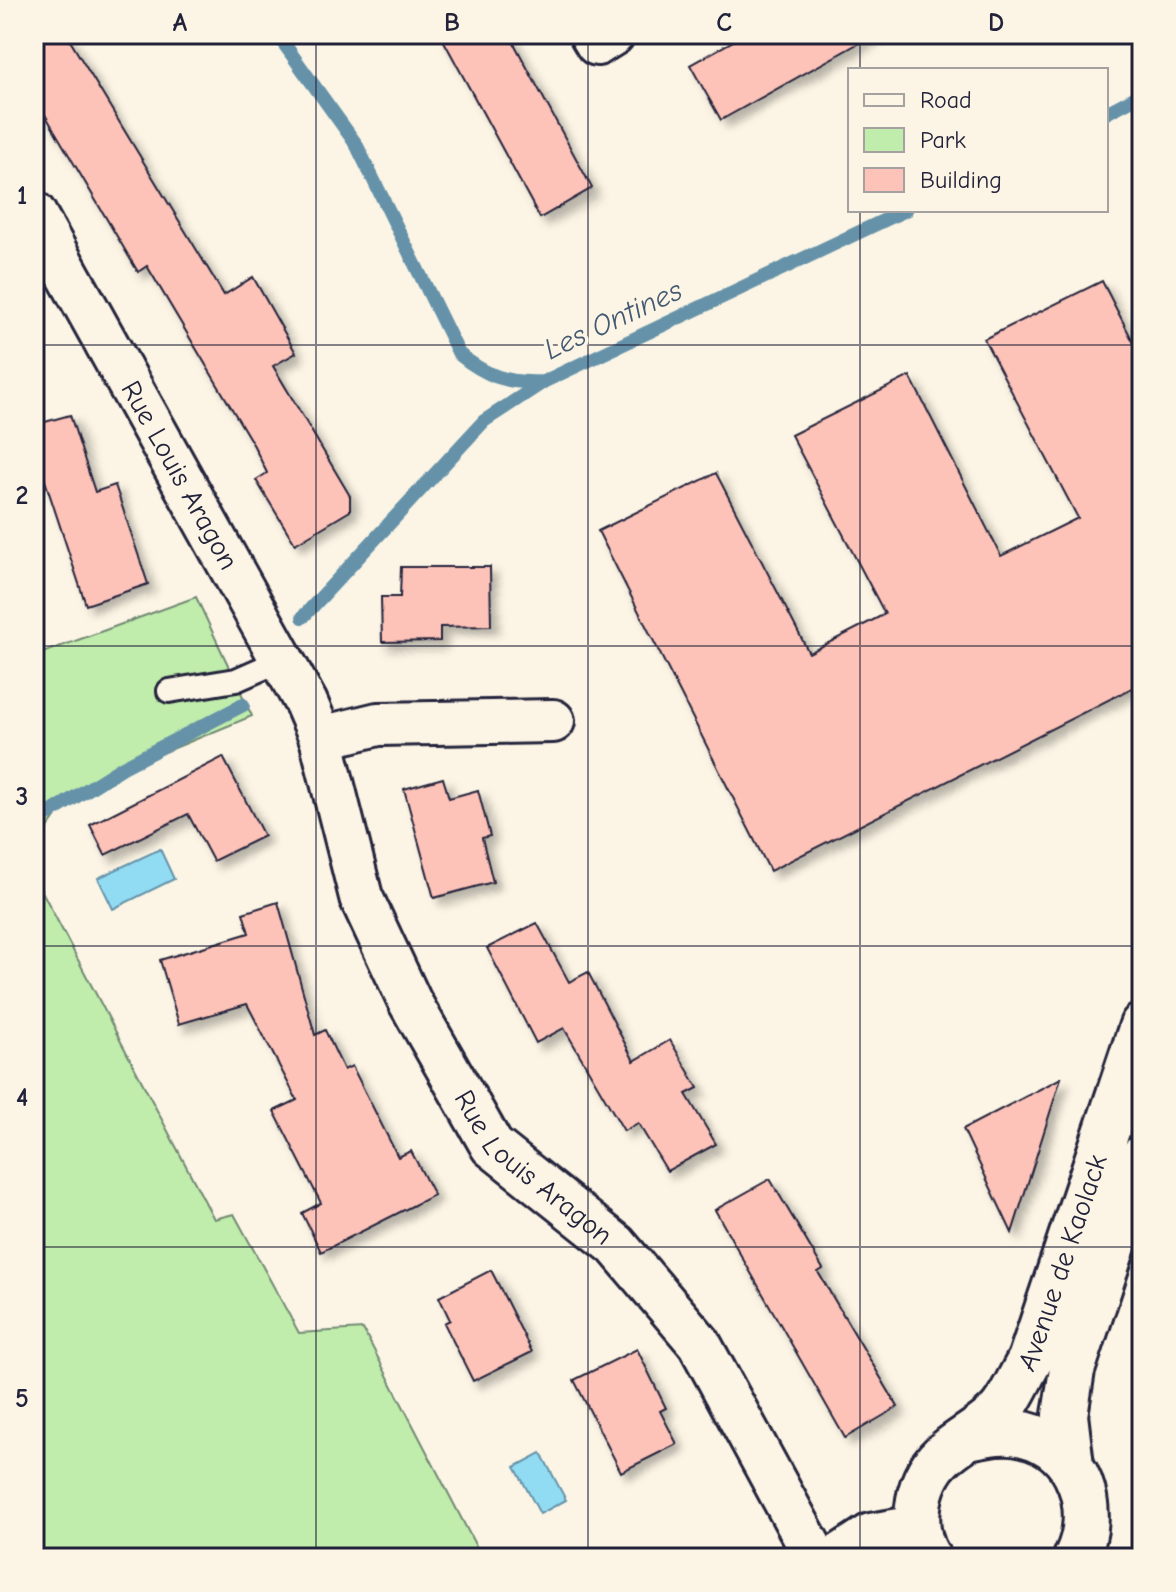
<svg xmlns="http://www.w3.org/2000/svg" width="1176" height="1592" font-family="'Comic Neue',sans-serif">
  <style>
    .green { fill: #c0edab; stroke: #718873; stroke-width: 2 }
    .water { fill: #92dcf3; stroke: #6592a9; stroke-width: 2 }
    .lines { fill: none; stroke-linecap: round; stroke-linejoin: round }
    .stream { stroke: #6592a9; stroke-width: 14 }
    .building { fill: #fec3b8; stroke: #22223b; stroke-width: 2; filter: url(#shadow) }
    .service-casing { stroke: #22223b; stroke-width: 28 }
    .minor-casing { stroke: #22223b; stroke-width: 48 }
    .tertiary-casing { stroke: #22223b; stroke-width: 50 }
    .service { stroke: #fcf5e5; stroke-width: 22 }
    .minor { stroke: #fcf5e5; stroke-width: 42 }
    .tertiary { stroke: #fcf5e5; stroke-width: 44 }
    .grid { fill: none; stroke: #22223b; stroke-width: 2; stroke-opacity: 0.55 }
    .labels { text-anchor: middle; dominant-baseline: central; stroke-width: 7; stroke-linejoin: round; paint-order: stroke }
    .street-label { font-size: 28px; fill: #22223b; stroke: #fcf5e5 }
    .water-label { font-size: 30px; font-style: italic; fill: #445a72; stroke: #fcf5e5 }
    .neatline { fill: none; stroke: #22223b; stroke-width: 3 }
    .grid-label { font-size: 26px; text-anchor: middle; font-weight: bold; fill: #22223b }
  </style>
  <defs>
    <filter id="shadow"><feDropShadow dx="7" dy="7" stdDeviation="4" flood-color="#0004"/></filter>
  </defs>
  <rect width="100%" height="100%" fill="#fcf5e5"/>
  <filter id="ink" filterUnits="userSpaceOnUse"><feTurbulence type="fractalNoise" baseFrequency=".0125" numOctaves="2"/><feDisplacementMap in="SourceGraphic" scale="16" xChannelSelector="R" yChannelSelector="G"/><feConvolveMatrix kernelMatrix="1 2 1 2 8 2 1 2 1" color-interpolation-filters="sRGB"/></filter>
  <g filter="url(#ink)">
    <!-- green -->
    <g class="green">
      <polygon points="196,597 252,716 148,759 59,812 34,848 34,656"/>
      <polygon points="34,876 214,1219 234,1214 299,1333 363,1329 482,1558 34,1558"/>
    </g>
    <!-- water -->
    <g class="water">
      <polygon points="160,849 174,879 113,909 98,878"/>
      <polygon points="541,1453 566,1500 540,1514 515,1467"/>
    </g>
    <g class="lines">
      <!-- stream -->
      <g class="stream">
        <path d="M277,34l79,110 103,210c27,22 49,30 84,28l363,-172"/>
        <polyline points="1106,113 1142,94"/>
        <polyline points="303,617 484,421 542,383"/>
        <polyline points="39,820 123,767 243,705"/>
      </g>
    </g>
    <!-- building -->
    <g class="building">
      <polygon points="34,34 66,34 224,295 253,277 296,353 273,366 350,496 350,511 295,544 256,480 267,473 254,446 147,266 138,272 34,96"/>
      <polygon points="440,34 509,34 592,188 540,218"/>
      <polygon points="746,34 875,34 721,120 690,65"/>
      <polygon points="1102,281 1142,359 1142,683 770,871 598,531 716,473 809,653 885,614 791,435 910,376 1001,556 1078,518 984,339"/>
      <polygon points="70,415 95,492 115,485 148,584 86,605 34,447 34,425"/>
      <polygon points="401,567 490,567 491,626 440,627 440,641 382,642 381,597 400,597"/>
      <polygon points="223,757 264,836 213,861 188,814 105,855 90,825"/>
      <polygon points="443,778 449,798 478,790 490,836 482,838 493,882 434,898 404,789"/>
      <polygon points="278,902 315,1035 325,1030 344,1070 352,1066 398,1157 411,1151 434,1195 321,1252 302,1213 321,1203 274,1111 297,1100 247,1004 179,1024 160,960 249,933 243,913"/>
      <polygon points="537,923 569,982 588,972 634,1061 670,1040 698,1088 686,1094 716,1144 667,1171 638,1123 624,1131 564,1028 536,1043 487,948"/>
      <polygon points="1061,1078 1012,1233 963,1129"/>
      <polygon points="770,1179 823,1269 818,1272 898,1407 845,1438 715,1210"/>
      <polygon points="491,1270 532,1352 473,1381 444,1323 450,1320 439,1297"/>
      <polygon points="637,1349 666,1408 660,1411 677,1444 621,1472 574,1380"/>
    </g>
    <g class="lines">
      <defs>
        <polyline id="service" points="169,691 236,680 284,659"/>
        <g id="minor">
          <polyline points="591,34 597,44 613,34"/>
          <path id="s1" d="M34,213l272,490 15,35 40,159 49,105 82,144 124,99 83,98 117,215"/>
          <polyline points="321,738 378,724 553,721"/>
          <polyline points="836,1558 871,1535 917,1527"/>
        </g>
        <g id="tertiary">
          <path d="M968,1437c19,-4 37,-8 56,-3 55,13 76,76 52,124"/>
          <polyline points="1071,1465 1065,1415 1072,1370 1142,1158"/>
          <path id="s2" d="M928,1558c-20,-33 -11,-84 20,-107 17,-14 40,-25 54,-42 11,-14 19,-34 28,-49l112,-334"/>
        </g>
      </defs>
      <!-- service casing -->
      <use href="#service" class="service-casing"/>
      <!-- minor casing -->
      <use href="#minor" class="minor-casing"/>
      <!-- tertiary casing -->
      <use href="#tertiary" class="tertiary-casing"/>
      <!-- service -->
      <use href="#service" class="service"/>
      <!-- minor -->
      <use href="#minor" class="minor"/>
      <!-- tertiary -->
      <use href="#tertiary" class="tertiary"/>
    </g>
  </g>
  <!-- grid -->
  <path class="grid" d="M316,34v1524M588,34v1524M860,34v36M860,210v1348M34,345h1108M34,646h1108M34,946h1108M34,1247h1108"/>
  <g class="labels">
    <!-- street labels -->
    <g class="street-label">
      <text stroke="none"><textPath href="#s1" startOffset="300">Rue Louis Aragon</textPath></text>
      <text stroke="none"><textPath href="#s1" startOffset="1088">Rue Louis Aragon</textPath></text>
      <text stroke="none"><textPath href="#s2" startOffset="346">Avenue de Kaolack</textPath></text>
    </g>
    <!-- water labels -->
    <g class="water-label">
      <text transform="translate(613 320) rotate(-25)">Les Ontines</text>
    </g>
  </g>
  <!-- margin -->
  <rect width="1176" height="1592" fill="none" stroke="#fcf5e5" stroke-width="88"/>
  <!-- legend -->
  <rect x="848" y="68" width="260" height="144" fill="#fcf5e5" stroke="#a5a1a1" stroke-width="2"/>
  <rect x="864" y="94" width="40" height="12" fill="#fcf5e5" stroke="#a5a1a1" stroke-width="2"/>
  <text x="920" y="108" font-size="24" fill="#22223b">Road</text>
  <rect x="864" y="128" width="40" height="24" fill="#c0edab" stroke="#a5a1a1" stroke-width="2"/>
  <text x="920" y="148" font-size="24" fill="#22223b">Park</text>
  <rect x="864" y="168" width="40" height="24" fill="#fec3b8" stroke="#a5a1a1" stroke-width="2"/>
  <text x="920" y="188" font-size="24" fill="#22223b">Building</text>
  <rect x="44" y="44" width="1088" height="1504" class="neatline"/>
  <g class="grid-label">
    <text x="180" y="31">A</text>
    <text x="452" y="31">B</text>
    <text x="724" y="31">C</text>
    <text x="996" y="31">D</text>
    <text x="22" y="204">1</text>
    <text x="22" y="504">2</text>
    <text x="22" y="805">3</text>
    <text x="22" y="1106">4</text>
    <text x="22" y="1407">5</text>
  </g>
</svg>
